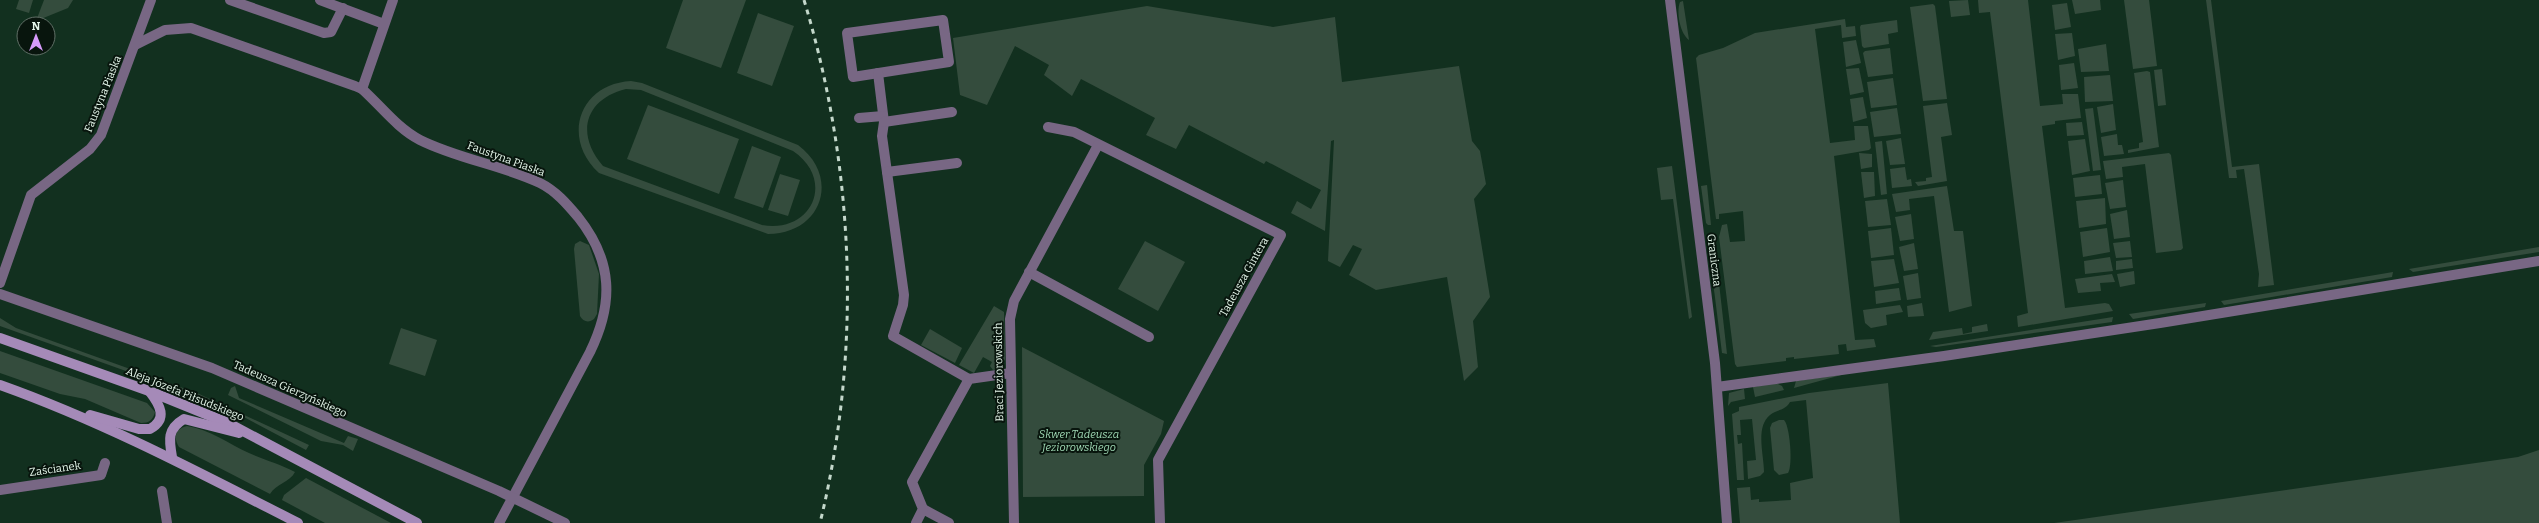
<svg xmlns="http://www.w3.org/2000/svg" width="2539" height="523" font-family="Bitter,serif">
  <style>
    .green { fill: #344c3d; fill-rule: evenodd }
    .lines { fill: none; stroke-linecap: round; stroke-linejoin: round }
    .minor { stroke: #786784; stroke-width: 10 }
    .tertiary { stroke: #786784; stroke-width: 10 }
    .secondary { stroke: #a58ab8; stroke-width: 10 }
    .rail { stroke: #c4d8cb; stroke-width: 3; stroke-dasharray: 5 5; stroke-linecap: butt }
    .labels { text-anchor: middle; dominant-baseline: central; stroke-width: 4; stroke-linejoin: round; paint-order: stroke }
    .street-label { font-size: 11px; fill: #e5f7eb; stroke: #08150d }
    .park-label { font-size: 11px; font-style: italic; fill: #9fd8b4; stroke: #08150d }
  </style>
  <rect width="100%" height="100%" fill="#12301f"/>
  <!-- green -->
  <g class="green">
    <polygon points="19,0 33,0 29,13 16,9"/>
    <polygon points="44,0 73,0 68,8 36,21"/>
    <polygon points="683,0 746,0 721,68 666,48"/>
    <polygon points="1968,0 1970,15 1951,17 1949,1"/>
    <polygon points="1978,0 2028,0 2040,106 2063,104 2062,94 2078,94 2081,118 2055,121 2055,124 2042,126 2065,308 2105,303 2109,304 2113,311 2018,327 2017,316 2028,313 1990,12 1979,13"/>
    <polygon points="2072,0 2100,0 2101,10 2075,14"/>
    <polygon points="2124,0 2149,0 2157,66 2133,69"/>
    <polygon points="2206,0 2211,0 2232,167 2259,164 2274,285 2258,287 2259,274 2244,169 2236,170 2237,178 2229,178"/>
    <path d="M1683,1l6,39c-9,-6 -13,-28 -9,-38z"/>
    <polygon points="2067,3 2071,27 2055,30 2052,5"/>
    <polygon points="1933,4 1935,6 1947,99 1923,101 1910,7"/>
    <polygon points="1147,6 1273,27 1335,17 1342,82 1459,66 1472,141 1480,151 1486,184 1474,199 1490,297 1473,321 1478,367 1464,381 1447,277 1376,290 1349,275 1362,249 1353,245 1340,267 1328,261 1334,140 1331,141 1325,231 1291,213 1297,201 1311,209 1321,190 1266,161 1264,164 1189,125 1176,149 1146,135 1155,118 1081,79 1072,96 1044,75 1049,65 1015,46 987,105 960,95 953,38"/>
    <polygon points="758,13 794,26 772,86 737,73"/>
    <polygon points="1845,19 1846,27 1855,26 1856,36 1842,38 1841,25 1815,29 1830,143 1855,140 1854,126 1868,126 1871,148 1869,150 1834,156 1855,340 1874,339 1876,347 1847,351 1846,344 1838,345 1839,354 1794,359 1794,357 1786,358 1786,361 1737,367 1735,364 1719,237 1722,225 1727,224 1730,242 1745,241 1743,211 1719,214 1719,219 1716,219 1696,58 1699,55 1723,48 1755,33"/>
    <polygon points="1897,20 1898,32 1888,34 1889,44 1864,48 1862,46 1860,27 1861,25"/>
    <polygon points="2072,33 2075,56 2058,60 2055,34"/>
    <polygon points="1856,40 1861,63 1846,67 1843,42"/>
    <polygon points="2106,44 2109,71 2081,72 2078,49"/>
    <polygon points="1890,48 1893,74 1868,77 1863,53 1865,51"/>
    <polygon points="2074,63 2078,88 2061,90 2059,65"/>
    <polygon points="1859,68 1864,92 1850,95 1846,69"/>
    <polygon points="2162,69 2166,105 2158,106 2154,70"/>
    <polygon points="2147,71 2150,72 2159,147 2128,153 2128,150 2139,148 2139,143 2143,142 2134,73"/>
    <polygon points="2110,75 2113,101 2085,102 2084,77"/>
    <polygon points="1893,78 1897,105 1871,108 1867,82"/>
    <path d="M631,81l11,2 156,62c43,32 24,89 -30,89l-169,-61c-38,-35 -20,-89 32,-92zM626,89l15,1 152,61c43,29 19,83 -31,74l-159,-59c-28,-32 -18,-67 23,-77z"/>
    <polygon points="1863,97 1867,118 1853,122 1850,99"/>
    <polygon points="1947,103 1952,135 1941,137 1947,181 1918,186 1915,182 1926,181 1926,178 1932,177 1923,106"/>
    <polygon points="2113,104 2116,130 2101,133 2097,107"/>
    <polygon points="648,105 739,139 719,194 627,159"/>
    <polygon points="1897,108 1901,134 1874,137 1870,112"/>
    <polygon points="2093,108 2101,170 2093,171 2085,109"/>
    <polygon points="2082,122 2084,135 2067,136 2066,123"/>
    <polygon points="2117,134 2118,145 2122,145 2124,154 2104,156 2101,137"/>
    <polygon points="1901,138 1905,164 1890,165 1886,141"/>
    <polygon points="2085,139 2090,171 2072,175 2068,141"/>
    <polygon points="1882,141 1887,194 1881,195 1875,142"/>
    <polygon points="752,146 781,157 763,208 734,198"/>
    <polygon points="1859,153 1872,154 1872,167 1861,169"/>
    <polygon points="2169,153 2171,155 2183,248 2181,250 2156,253 2145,164 2122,167 2123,177 2106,179 2103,161"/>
    <polygon points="1672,166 1692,317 1689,319 1673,199 1661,200 1657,168"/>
    <polygon points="1905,167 1907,180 1911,179 1912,186 1892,188 1890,169"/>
    <polygon points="1861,172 1874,172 1875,196 1864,198"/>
    <polygon points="780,174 800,180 788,216 768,210"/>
    <polygon points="2100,175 2102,194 2075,197 2073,178"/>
    <polygon points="2123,180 2126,207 2110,209 2105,183"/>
    <polygon points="1707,185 1711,225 1708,225 1706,223 1701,186"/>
    <polygon points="1947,186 1954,231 1963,231 1972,306 1949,312 1934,196 1909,199 1910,210 1896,212 1892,194"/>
    <polygon points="2105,198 2106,224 2079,228 2076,201"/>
    <polygon points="1887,199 1891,225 1868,227 1865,201"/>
    <polygon points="2127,210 2130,237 2114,239 2110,214"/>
    <polygon points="1911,214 1914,239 1900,241 1895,217"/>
    <polygon points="1891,228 1894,255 1871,258 1868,231"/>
    <polygon points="2107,228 2110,252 2083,257 2080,232"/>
    <polygon points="1712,234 1716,262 1711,263 1708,238"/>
    <path d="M580,241l9,4 10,29 -2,40 -3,5c-5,4 -11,3 -14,-3l-6,-67 1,-5z"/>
    <polygon points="1145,241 1185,262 1158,311 1118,289"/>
    <polygon points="2130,241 2132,257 2116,258 2113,243"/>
    <polygon points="1914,243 1918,269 1904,271 1899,247"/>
    <polygon points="2539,247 2539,252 2413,272 2409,269"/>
    <polygon points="2110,257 2113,271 2085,274 2084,261"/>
    <polygon points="1894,259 1899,283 1874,287 1871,261"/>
    <polygon points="2132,259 2133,268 2116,270 2116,261"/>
    <polygon points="2134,271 2135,284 2120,287 2117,274"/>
    <polygon points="2393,272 2392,277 2224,305 2221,301"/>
    <polygon points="1918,273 1921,298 1907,300 1903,276"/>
    <polygon points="1712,274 1718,274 1727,354 1722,353"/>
    <polygon points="2112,274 2115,282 2100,283 2101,291 2078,293 2075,279"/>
    <polygon points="1899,288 1901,300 1876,304 1875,291"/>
    <polygon points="1922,303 1924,316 1908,317 1907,306"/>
    <polygon points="2206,303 2205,307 2133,319 2129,314"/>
    <polygon points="1900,305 1903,312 1886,315 1887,325 1871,328 1865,323 1863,310"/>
    <polygon points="994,306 1004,312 1005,359 1002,367 993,370 990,366 992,362 983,357 974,373 959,365"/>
    <polygon points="2113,317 2112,322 1936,347 1930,346"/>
    <polygon points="0,318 16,328 197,393 309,445 306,450 221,405 0,326"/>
    <polygon points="1987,324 1988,331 1929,340 1933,332 1962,328 1963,334 1972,332 1972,327"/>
    <polygon points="401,328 437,340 425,376 389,364"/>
    <polygon points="930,329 962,348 955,363 921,345"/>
    <polygon points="1022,347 1164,421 1161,434 1144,465 1144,496 1023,497"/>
    <path d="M0,351l147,52 8,9c-2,8 -6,11 -14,11l-56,-24 -25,-5 -60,-21z"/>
    <polygon points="1845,374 1794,388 1796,381"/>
    <polygon points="1776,383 1782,386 1784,390 1755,397 1753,387"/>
    <path d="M1888,383l12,140h-160l-3,-35 13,-1 1,13 8,-1v3l32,-2 -1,-17 23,-5 -7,-78 -16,2c-5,9 -13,7 -20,13 -15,12 -6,40 -6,57l-4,4 -12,3 -1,-18 9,-1 -4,-41 -12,1 1,15h-4l1,9 4,-1 2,37h-7l-5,-66 7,-3v-4l70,-14z"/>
    <polygon points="235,386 239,398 344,443 348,436 358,439 353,451 343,445 321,441 228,395 231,388"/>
    <polygon points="1744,389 1745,399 1731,402 1728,406 1729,393"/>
    <path d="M1779,420h5c6,6 9,46 4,53l-9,2 -5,-5 -4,-42 2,-5z"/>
    <path d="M187,426c22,3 42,18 62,27 15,7 31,11 46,19 -5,10 -19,12 -25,22l-91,-47c-6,-10 -4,-18 8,-21z"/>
    <polygon points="2539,450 2539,523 2054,523 2518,457"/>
    <polygon points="306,478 391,523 325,523 282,500 284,495"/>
  </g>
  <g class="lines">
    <!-- minor -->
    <g class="minor">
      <polyline points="230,0 324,33 331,32 343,8"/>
      <polyline points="320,0 384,24"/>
      <polygon points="943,20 949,62 853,77 847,33"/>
      <path d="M135,45l30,-15 26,-2 164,58 7,3c19,17 35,39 58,51 38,19 82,25 120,43 16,8 27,21 38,34 35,44 36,86 12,135l-91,171"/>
      <polyline points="878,73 884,122 882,136 904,295 903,305 893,336 969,379"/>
      <polyline points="362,89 393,0"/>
      <polyline points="859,118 883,116"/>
      <polyline points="884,122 952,112"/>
      <polyline points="1048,127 1074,132 1281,235 1158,460 1160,523"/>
      <polyline points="887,172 957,163"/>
      <polyline points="1029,272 1149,337"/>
      <polyline points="0,283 31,195 90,149 101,135 151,0"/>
      <polyline points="0,294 212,368 499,491 565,523"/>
      <polyline points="1717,387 1944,356 2160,323 2539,261"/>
      <polyline points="0,490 101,475 105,463"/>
      <polyline points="162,491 167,523"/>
      <polyline points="923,509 949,523"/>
      <polyline points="916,523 923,509 912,482 969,379 1011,373"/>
      <polyline points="1014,523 1010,319 1014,301 1098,145"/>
    </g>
    <!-- tertiary -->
    <polyline class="tertiary" points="1670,0 1715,363 1727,523"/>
    <!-- secondary -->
    <g class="secondary">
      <polyline points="0,338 149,391 228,423 417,523"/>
      <path d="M0,385c104,37 200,88 298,138"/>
      <path d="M90,415l49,14h11c18,-10 10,-24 0,-37"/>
      <path d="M172,457c-3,-17 -5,-28 12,-38l55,14"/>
    </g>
    <!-- rail -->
    <path class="rail" d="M804,0c51,169 58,351 16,523"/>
  </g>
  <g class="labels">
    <!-- street labels -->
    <g class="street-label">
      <text transform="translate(103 94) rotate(-68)">Faustyna Piaska</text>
      <text transform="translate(506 159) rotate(20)">Faustyna Piaska</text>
      <text transform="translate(1714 260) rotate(83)">Graniczna</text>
      <text transform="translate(1244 277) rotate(-61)">Tadeusza Gintera</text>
      <text transform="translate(999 372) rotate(-91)">Braci Jeziorowskich</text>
      <text transform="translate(290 389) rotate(24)">Tadeusza Gierzyńskiego</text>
      <text transform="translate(185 394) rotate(22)">Aleja Józefa Piłsudskiego</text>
      <text transform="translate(55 469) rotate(-8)">Zaścianek</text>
    </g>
    <!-- park labels -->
    <g class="park-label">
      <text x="1079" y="434">Skwer Tadeusza<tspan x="1079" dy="13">Jeziorowskiego</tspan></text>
    </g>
  </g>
  <!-- north arrow -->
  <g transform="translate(36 36)"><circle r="19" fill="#08150d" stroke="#606f66"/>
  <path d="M0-3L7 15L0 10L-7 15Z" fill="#d69bfa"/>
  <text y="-6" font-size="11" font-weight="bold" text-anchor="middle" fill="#e5f7eb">N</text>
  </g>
</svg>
